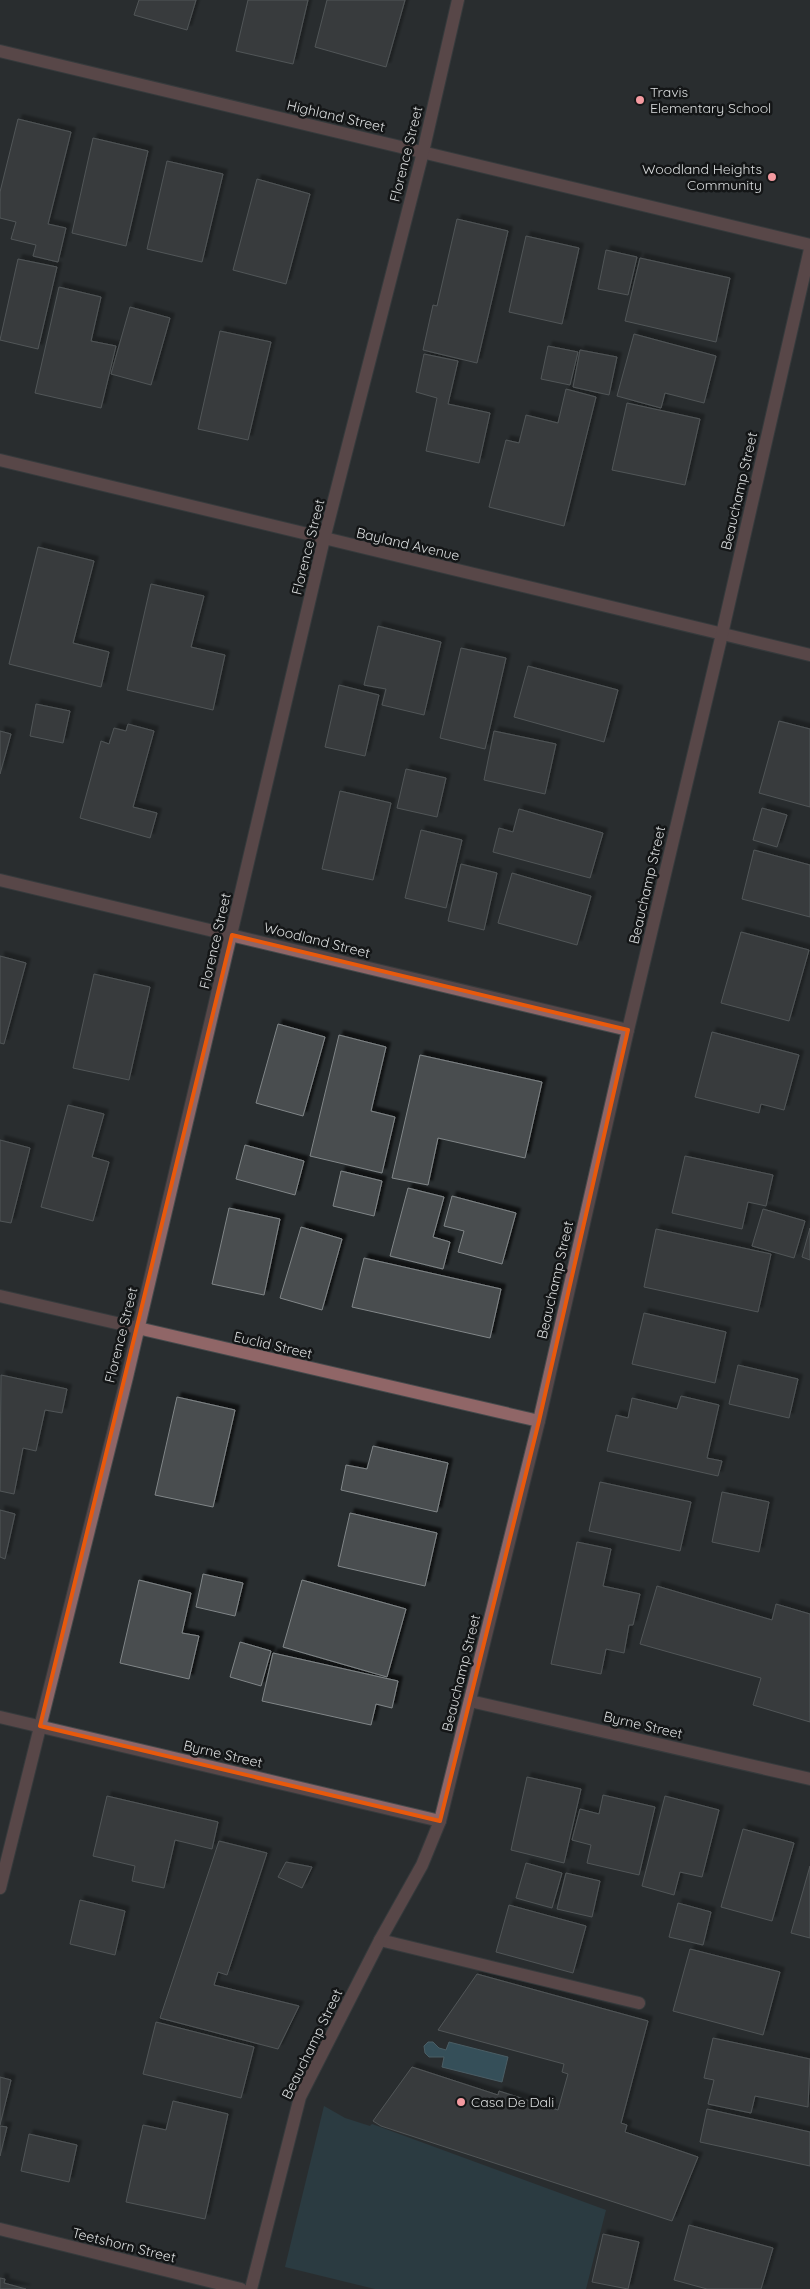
<svg xmlns="http://www.w3.org/2000/svg" width="810" height="2289" font-family="Quicksand,sans-serif">
  <style>
    .green { fill: #2d4c57 }
    .water { fill: #44798c; stroke: #7197a5 }
    .building { fill: #484d4f; stroke: #818688; filter: url(#shadow) }
    .lines { fill: none; stroke-linecap: round; stroke-linejoin: round }
    .minor-casing { stroke: #454a4c; stroke-width: 14 }
    .minor { stroke: #906667; stroke-width: 12 }
    .marked { fill: none; stroke: #e8590c; stroke-width: 4; stroke-linejoin: round }
    .poi-dot { fill: #f49aa0; stroke: #141617; stroke-width: 2 }
    .labels { text-anchor: middle; dominant-baseline: central; stroke-width: 5; stroke-linejoin: round; paint-order: stroke }
    .poi-label { font-size: 14px; fill: #daddde; stroke: #141617; text-anchor: start }
    .street-label { font-size: 14px; fill: #daddde; stroke: #141617 }
  </style>
  <defs>
    <filter id="shadow"><feDropShadow dx="4.5" dy="-4.5" stdDeviation="1" flood-color="#0009"/></filter>
  </defs>
  <rect width="100%" height="100%" fill="#292e30"/>
  <!-- green -->
  <polygon class="green" points="324,2106 345,2118 370,2126 372,2124 606,2210 586,2289 375,2289 285,2267"/>
  <!-- water -->
  <polygon class="water" points="428,2042 433,2042 439,2048 446,2050 449,2042 508,2057 502,2082 442,2067 444,2057 429,2057 425,2053 424,2046"/>
  <!-- building -->
  <g class="building">
    <polygon points="139,0 196,0 187,30 134,15"/>
    <polygon points="248,0 308,0 293,64 236,51"/>
    <polygon points="327,0 405,0 386,67 315,47"/>
    <polygon points="18,119 71,132 48,224 66,228 58,262 33,256 36,245 11,239 16,222 0,218 0,192"/>
    <polygon points="93,138 148,151 126,246 72,233"/>
    <polygon points="167,161 223,174 202,262 147,249"/>
    <polygon points="257,179 310,194 286,284 233,270"/>
    <polygon points="457,219 508,231 477,363 423,350 433,305 437,306"/>
    <polygon points="526,236 579,248 562,324 509,312"/>
    <polygon points="606,250 637,257 628,295 598,289"/>
    <polygon points="640,258 730,278 716,342 625,321"/>
    <polygon points="18,259 57,267 38,349 0,340"/>
    <polygon points="59,287 101,297 91,341 116,346 101,408 35,393"/>
    <polygon points="130,307 170,318 151,385 111,374"/>
    <polygon points="220,331 271,342 248,440 198,429"/>
    <polygon points="634,334 716,356 704,403 665,393 661,408 617,396"/>
    <polygon points="548,346 578,352 570,385 541,379"/>
    <polygon points="580,350 617,357 609,395 573,387"/>
    <polygon points="424,354 458,361 448,404 490,413 479,463 426,451 437,398 416,392"/>
    <polygon points="566,389 596,397 564,526 489,507 506,440 519,443 526,415 558,423"/>
    <polygon points="627,403 700,419 685,485 612,470"/>
    <polygon points="38,547 94,561 73,643 109,652 101,687 9,664"/>
    <polygon points="151,584 204,596 191,647 225,655 213,710 127,690"/>
    <polygon points="378,626 441,642 424,715 382,705 386,689 364,685"/>
    <polygon points="461,648 506,658 485,749 440,738"/>
    <polygon points="528,666 618,690 604,742 514,717"/>
    <polygon points="339,685 379,695 365,756 325,747"/>
    <polygon points="36,704 70,711 63,743 30,736"/>
    <polygon points="779,721 810,729 810,807 759,793"/>
    <polygon points="128,724 154,731 133,807 157,813 150,838 80,818 101,741 109,744 114,728 126,731"/>
    <polygon points="0,731 11,734 0,774"/>
    <polygon points="494,731 556,744 545,794 484,780"/>
    <polygon points="406,769 446,778 437,817 397,808"/>
    <polygon points="340,791 391,803 373,880 322,869"/>
    <polygon points="762,808 787,815 777,847 753,840"/>
    <polygon points="519,809 603,833 590,878 493,852 499,828 513,832"/>
    <polygon points="421,830 462,840 446,908 405,898"/>
    <polygon points="754,850 810,865 810,917 742,899"/>
    <polygon points="461,864 497,873 484,930 448,921"/>
    <polygon points="512,873 591,896 577,945 498,923"/>
    <polygon points="741,932 809,950 789,1021 721,1003"/>
    <polygon points="0,956 26,963 4,1044 0,1043"/>
    <polygon points="94,974 150,987 129,1080 73,1068"/>
    <polygon points="278,1024 325,1037 303,1116 256,1103"/>
    <polygon points="712,1032 799,1055 784,1110 761,1104 759,1113 695,1097"/>
    <polygon points="339,1035 386,1047 371,1111 395,1117 382,1173 310,1156"/>
    <polygon points="420,1055 542,1082 525,1158 438,1138 428,1185 392,1178"/>
    <polygon points="68,1105 104,1114 92,1157 109,1162 93,1221 41,1207"/>
    <polygon points="0,1140 30,1148 11,1223 0,1221"/>
    <polygon points="245,1145 304,1161 295,1195 236,1179"/>
    <polygon points="685,1156 773,1175 766,1206 748,1202 742,1229 672,1213"/>
    <polygon points="341,1171 382,1181 374,1216 333,1206"/>
    <polygon points="408,1188 444,1197 433,1237 450,1242 443,1269 390,1256"/>
    <polygon points="452,1196 516,1213 502,1264 458,1252 464,1231 444,1226"/>
    <polygon points="229,1208 280,1219 264,1295 212,1284"/>
    <polygon points="763,1209 805,1221 794,1258 752,1246"/>
    <polygon points="301,1227 342,1239 322,1310 280,1298"/>
    <polygon points="810,1228 810,1260 802,1257"/>
    <polygon points="656,1229 771,1254 758,1312 644,1287"/>
    <polygon points="364,1258 501,1289 490,1338 352,1307"/>
    <polygon points="644,1313 726,1332 715,1383 632,1364"/>
    <polygon points="738,1365 798,1379 789,1418 729,1404"/>
    <polygon points="1,1375 67,1389 62,1413 45,1410 36,1451 23,1448 14,1494 0,1491"/>
    <polygon points="681,1396 719,1405 707,1458 722,1461 718,1476 607,1451 616,1415 628,1418 632,1398 677,1409"/>
    <polygon points="177,1397 235,1410 213,1507 155,1495"/>
    <polygon points="373,1446 448,1463 437,1512 341,1490 346,1465 367,1469"/>
    <polygon points="600,1482 691,1502 680,1551 589,1531"/>
    <polygon points="722,1492 769,1502 759,1552 712,1542"/>
    <polygon points="0,1510 15,1514 5,1559 0,1557"/>
    <polygon points="350,1513 437,1533 425,1586 338,1566"/>
    <polygon points="577,1542 611,1549 603,1586 640,1594 633,1625 629,1625 624,1653 606,1649 601,1674 551,1664"/>
    <polygon points="203,1574 243,1583 235,1616 196,1607"/>
    <polygon points="139,1580 191,1593 182,1633 199,1636 189,1679 120,1663"/>
    <polygon points="302,1580 406,1609 387,1677 283,1647"/>
    <polygon points="657,1586 772,1620 776,1604 810,1614 810,1722 753,1705 761,1678 640,1644"/>
    <polygon points="240,1642 271,1651 261,1686 230,1677"/>
    <polygon points="273,1653 398,1681 392,1708 376,1704 371,1725 262,1701"/>
    <polygon points="527,1777 581,1789 564,1863 511,1850"/>
    <polygon points="603,1795 655,1807 639,1875 587,1863 591,1845 572,1840 580,1809 599,1814"/>
    <polygon points="107,1796 218,1822 212,1849 175,1840 164,1888 132,1881 135,1866 93,1856"/>
    <polygon points="665,1796 719,1810 702,1877 680,1872 674,1895 642,1886"/>
    <polygon points="743,1829 794,1843 772,1921 721,1907"/>
    <polygon points="219,1841 267,1853 227,1975 218,1972 214,1985 299,2006 278,2049 160,2018"/>
    <polygon points="286,1862 312,1867 302,1888 278,1877"/>
    <polygon points="526,1863 562,1873 552,1908 516,1898"/>
    <polygon points="810,1866 810,1938 791,1933"/>
    <polygon points="566,1873 600,1881 592,1917 557,1909"/>
    <polygon points="80,1900 125,1911 115,1955 70,1944"/>
    <polygon points="678,1903 711,1912 703,1945 669,1937"/>
    <polygon points="509,1905 586,1926 573,1973 496,1952"/>
    <polygon points="690,1949 780,1972 763,2035 673,2011"/>
    <polygon points="477,1974 648,2021 621,2123 627,2125 625,2132 698,2157 672,2221 381,2126 373,2121 412,2067 498,2095 499,2091 558,2110 568,2074 562,2072 564,2064 438,2030"/>
    <polygon points="156,2022 254,2047 241,2098 143,2074"/>
    <polygon points="713,2038 810,2059 808,2107 755,2096 751,2113 708,2104 714,2080 704,2078"/>
    <polygon points="0,2077 11,2080 0,2125"/>
    <polygon points="173,2101 228,2114 205,2219 126,2202 143,2125 166,2130"/>
    <polygon points="707,2109 810,2132 810,2166 700,2142"/>
    <polygon points="0,2126 7,2127 0,2156"/>
    <polygon points="29,2134 77,2145 69,2182 21,2171"/>
    <polygon points="689,2225 773,2248 761,2289 707,2289 674,2280"/>
    <polygon points="603,2234 639,2242 628,2289 592,2282"/>
    <polygon points="0,2278 5,2279 4,2283 26,2289 0,2289"/>
  </g>
  <g class="lines">
    <defs>
      <g id="minor">
        <polyline points="0,51 810,245"/>
        <polyline points="0,460 810,655"/>
        <polyline points="0,880 628,1030"/>
        <polyline points="0,1296 539,1421"/>
        <polyline points="470,1701 810,1779"/>
        <polyline points="0,1717 440,1821"/>
        <polyline points="0,1888 127,1377 324,539 423,152 458,0"/>
        <polyline points="380,1940 639,2003"/>
        <polyline points="0,2229 241,2289"/>
        <polyline points="251,2289 300,2097 380,1940 422,1865 440,1821 539,1421 628,1030 722,634 810,249"/>
      </g>
    </defs>
    <!-- minor casing -->
    <use href="#minor" class="minor-casing"/>
    <!-- minor -->
    <use href="#minor" class="minor"/>
  </g>
  <!-- marked area -->
  <path d="M0 0H810V2289H0ZM232,935l396,95 -89,391 -99,400 -400,-95z" fill="#292e30" fill-opacity=".55" fill-rule="evenodd"/>
  <path class="marked" d="M232,935l396,95 -89,391 -99,400 -400,-95z"/>
  <!-- markers -->
  <g class="poi-dot">
    <circle cx="640" cy="100" r="5"/>
    <circle cx="772" cy="177" r="5"/>
    <circle cx="461" cy="2102" r="5"/>
  </g>
  <g class="labels">
    <!-- poi labels -->
    <g class="poi-label">
      <text x="650" y="92">Travis<tspan x="650" dy="16">Elementary School</tspan></text>
      <text x="762" y="169" text-anchor="end">Woodland Heights<tspan x="762" dy="16">Community</tspan></text>
      <text x="471" y="2102">Casa De Dali</text>
    </g>
    <!-- street labels -->
    <g class="street-label">
      <text transform="translate(336 116) rotate(13)">Highland Street</text>
      <text transform="translate(406 154) rotate(-76)">Florence Street</text>
      <text transform="translate(739 491) rotate(-77)">Beauchamp Street</text>
      <text transform="translate(408 544) rotate(13)">Bayland Avenue</text>
      <text transform="translate(308 547) rotate(-76)">Florence Street</text>
      <text transform="translate(647 885) rotate(-77)">Beauchamp Street</text>
      <text transform="translate(317 940) rotate(14)">Woodland Street</text>
      <text transform="translate(215 941) rotate(-77)">Florence Street</text>
      <text transform="translate(555 1280) rotate(-77)">Beauchamp Street</text>
      <text transform="translate(121 1335) rotate(-76)">Florence Street</text>
      <text transform="translate(273 1345) rotate(13)">Euclid Street</text>
      <text transform="translate(461 1673) rotate(-76)">Beauchamp Street</text>
      <text transform="translate(643 1725) rotate(13)">Byrne Street</text>
      <text transform="translate(223 1754) rotate(13)">Byrne Street</text>
      <text transform="translate(312 2044) rotate(-64)">Beauchamp Street</text>
      <text transform="translate(124 2245) rotate(14)">Teetshorn Street</text>
    </g>
  </g>
</svg>
